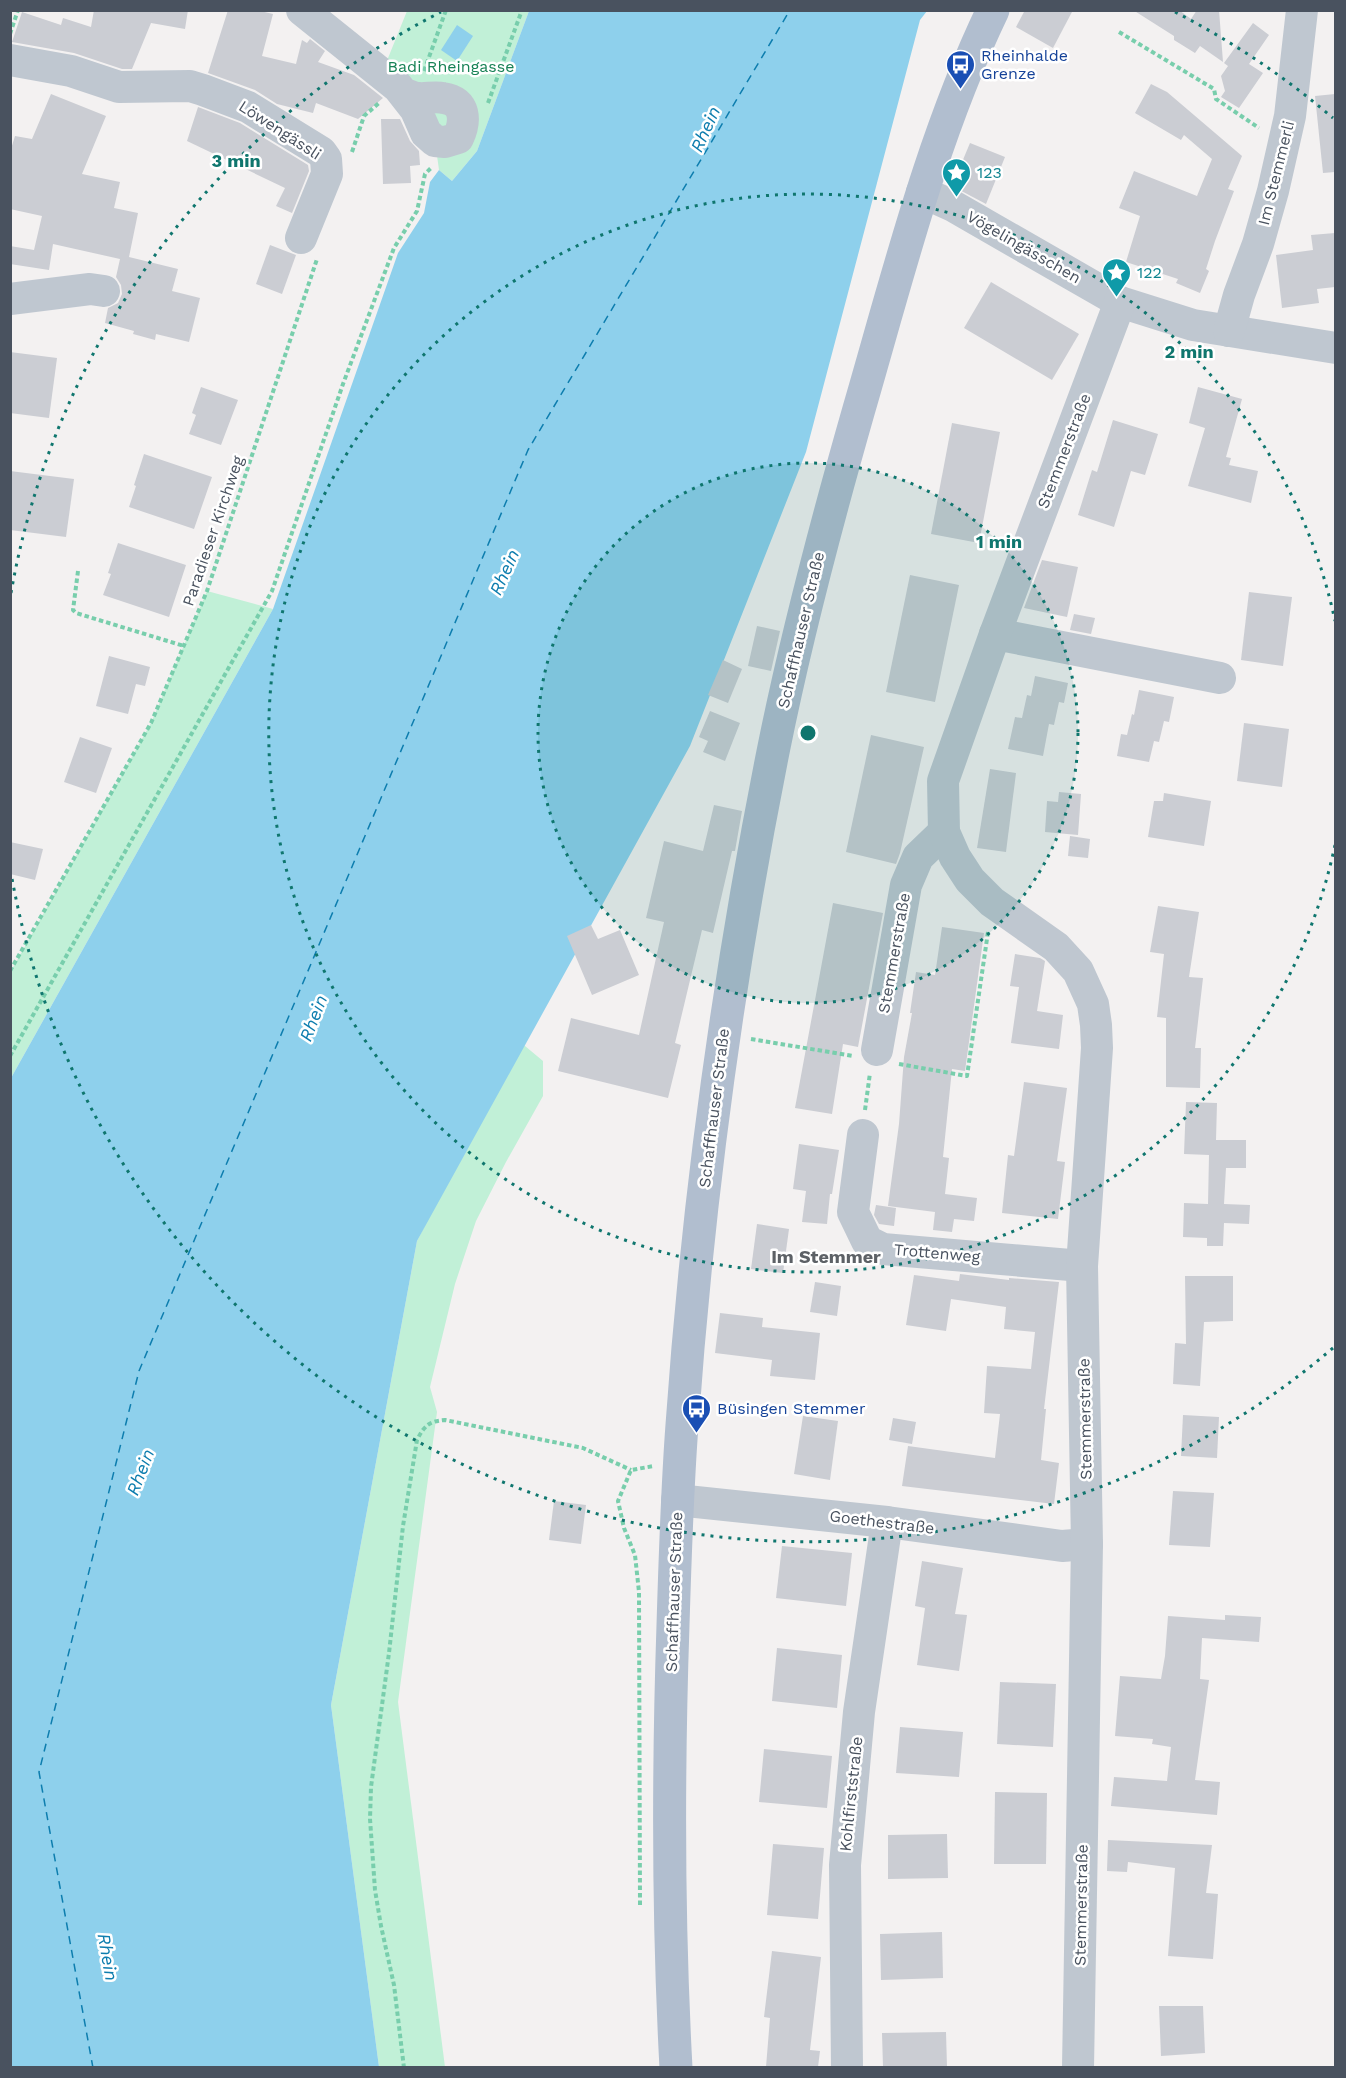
<svg xmlns="http://www.w3.org/2000/svg" width="1346" height="2078" font-family="'Work Sans',sans-serif">
  <style>
    .green { fill: #c1f0d7 }
    .water { fill: #8ed0ec }
    .lines { fill: none; stroke-linecap: round; stroke-linejoin: round }
    .ferry { stroke: #0d7dae; stroke-width: 1.5; stroke-dasharray: 8 6; stroke-linecap: butt }
    .building { fill: #cbcdd3 }
    .path { stroke: #78ceac; stroke-width: 4; stroke-dasharray: 4.5 3; stroke-linecap: butt }
    .minor { stroke: #bfc7d0; stroke-width: 32 }
    .major { stroke: #b1becf; stroke-width: 33 }
    .ring { fill: none; stroke: #0f766e; stroke-width: 3; stroke-dasharray: 3 6 }
    .labels { text-anchor: middle; dominant-baseline: central; stroke-width: 5; stroke-linejoin: round; paint-order: stroke }
    .transit-label { font-size: 16px; fill: #164399; stroke: #fff; text-anchor: start }
    .park-label { font-size: 16px; fill: #188256; stroke: #fff }
    .street-label { font-size: 16px; fill: #49525f; stroke: #fff }
    .culture-label { font-size: 16px; fill: #0d838f; stroke: #fff; text-anchor: start }
    .water-label { font-size: 18px; font-style: italic; fill: #0d7dae; stroke: #fff }
    .neighbourhood-label { font-size: 18px; font-weight: bold; fill: #5d6166; stroke: #fff }
    .centre { fill: #0f766e; stroke: #fff; stroke-width: 3 }
    .ring-label { font-size: 18px; text-anchor: middle; font-weight: bold; fill: #0f766e; stroke: #fff; stroke-width: 5; stroke-linejoin: round; paint-order: stroke }
  </style>
  <rect width="100%" height="100%" fill="#f3f1f1"/>
  <!-- green -->
  <g class="green">
    <polygon points="407,11 529,11 477,151 452,181 439,170 435,141 382,73"/>
    <polygon points="207,591 273,609 11,1078 11,971 151,723"/>
    <polygon points="519,1041 543,1061 543,1096 506,1162 476,1221 455,1284 430,1387 437,1412 398,1702 445,2067 379,2067 331,1705 417,1241"/>
  </g>
  <!-- water -->
  <g class="water">
    <polygon points="529,11 927,11 920,20 806,452 690,746 417,1241 331,1705 379,2067 11,2068 11,1078 273,609 398,253 424,213 430,182 439,170 452,181 477,151"/>
    <polygon points="457,25 473,36 457,61 441,50"/>
  </g>
  <g class="lines">
    <!-- ferry -->
    <polyline class="ferry" points="93,2068 39,1772 139,1371 528,450 790,10"/>
  </g>
  <!-- building -->
  <g class="building">
    <polygon points="94,10 188,10 185,29 151,23 132,69 122,69 74,53 12,42 22,12 61,25 63,18 91,27"/>
    <polygon points="228,10 256,10 273,14 262,56 296,64 302,40 307,43 310,39 325,51 318,62 354,75 383,98 358,119 316,103 313,113 277,104 255,90 208,73"/>
    <polygon points="1025,10 1073,10 1053,48 1016,27"/>
    <polygon points="1133,10 1179,10 1191,19 1197,10 1219,10 1223,62 1200,46 1195,53 1174,40 1174,36"/>
    <polygon points="1253,23 1269,35 1249,64 1263,73 1239,108 1221,97 1225,91 1221,76 1228,66 1224,63"/>
    <polygon points="1151,84 1167,92 1242,156 1228,189 1234,191 1215,241 1206,269 1209,271 1200,293 1176,283 1178,279 1126,262 1140,216 1119,208 1134,171 1197,196 1212,159 1184,135 1181,140 1135,113"/>
    <polygon points="51,94 106,116 82,174 120,182 114,208 138,213 129,257 178,269 172,291 200,298 189,342 156,334 155,340 133,334 134,331 105,323 108,308 118,303 122,294 121,285 116,277 120,259 53,244 49,270 10,264 10,246 34,250 42,216 10,209 10,152 15,136 32,139"/>
    <polygon points="1335,94 1335,172 1323,173 1315,96"/>
    <polygon points="198,107 240,123 308,165 309,171 292,213 276,206 285,188 187,141"/>
    <polygon points="381,119 400,119 410,141 419,151 420,165 410,166 411,183 383,184"/>
    <polygon points="970,143 1005,157 986,204 952,186"/>
    <polygon points="1335,233 1335,287 1317,289 1319,303 1282,308 1276,255 1313,250 1311,235"/>
    <polygon points="270,245 296,255 282,294 256,284"/>
    <polygon points="991,282 1079,334 1052,380 964,328"/>
    <polygon points="10,352 57,358 49,418 10,413"/>
    <polygon points="201,387 238,400 221,445 189,434 196,415 192,413"/>
    <polygon points="1198,387 1242,399 1226,457 1231,458 1229,465 1258,471 1251,503 1188,486 1205,428 1189,423"/>
    <polygon points="1113,420 1158,434 1145,475 1131,471 1114,527 1078,515 1092,470 1097,472"/>
    <polygon points="952,423 1000,432 979,543 931,534"/>
    <polygon points="144,454 212,477 194,529 129,507 136,486 134,485"/>
    <polygon points="10,471 74,479 66,537 10,530"/>
    <polygon points="118,543 186,565 169,617 103,595 111,574 108,573"/>
    <polygon points="1042,560 1078,567 1067,617 1024,608"/>
    <polygon points="910,575 959,585 935,702 886,692"/>
    <polygon points="1249,592 1292,597 1283,666 1241,660"/>
    <polygon points="1074,614 1095,618 1091,634 1070,630"/>
    <polygon points="757,626 780,631 771,671 748,666"/>
    <polygon points="109,656 150,667 145,686 136,684 128,714 96,706"/>
    <polygon points="723,660 742,669 728,703 708,695"/>
    <polygon points="1035,676 1068,683 1064,703 1059,702 1054,725 1049,724 1043,756 1008,749 1015,717 1022,718 1027,695 1031,696"/>
    <polygon points="1139,690 1174,697 1169,722 1164,721 1159,742 1154,741 1149,762 1117,756 1121,734 1127,735 1132,714 1134,715"/>
    <polygon points="710,711 740,723 725,761 703,752 708,741 699,737"/>
    <polygon points="1244,723 1289,729 1282,787 1237,781"/>
    <polygon points="871,735 924,747 900,853 896,864 846,852"/>
    <polygon points="80,737 112,748 96,793 64,782"/>
    <polygon points="990,769 1016,773 1006,852 977,848"/>
    <polygon points="1059,792 1081,794 1078,835 1045,832 1047,801 1058,802"/>
    <polygon points="1164,793 1211,801 1204,846 1148,837 1154,801 1163,801"/>
    <polygon points="714,805 742,811 735,851 732,851 713,933 702,930 675,1043 681,1045 668,1098 558,1071 571,1018 639,1035 664,922 646,918 664,841 703,851"/>
    <polygon points="1070,836 1090,839 1088,858 1068,856"/>
    <polygon points="10,842 43,849 35,880 10,874"/>
    <polygon points="833,903 883,913 858,1047 843,1044 832,1114 795,1108"/>
    <polygon points="1158,906 1199,912 1189,977 1203,978 1195,1048 1201,1048 1200,1088 1166,1087 1166,1018 1157,1017 1164,954 1150,952"/>
    <polygon points="591,925 598,939 620,930 639,975 592,995 567,936"/>
    <polygon points="942,927 984,933 965,1071 952,1069 943,1157 949,1158 945,1194 977,1198 974,1221 954,1219 952,1232 933,1230 935,1212 888,1206 899,1124 904,1057 912,1013 910,1013 916,972 935,975"/>
    <polygon points="1015,954 1040,958 1045,961 1037,1011 1063,1015 1059,1049 1011,1043 1019,987 1010,986"/>
    <polygon points="1024,1082 1067,1088 1057,1161 1065,1162 1058,1219 1002,1213 1008,1155 1014,1156"/>
    <polygon points="1186,1102 1217,1103 1216,1140 1246,1140 1246,1168 1226,1168 1224,1204 1250,1205 1249,1224 1224,1223 1223,1246 1207,1246 1207,1238 1183,1237 1184,1203 1208,1204 1209,1155 1184,1154"/>
    <polygon points="799,1144 839,1150 832,1194 830,1194 827,1224 802,1222 806,1191 793,1189"/>
    <polygon points="876,1205 896,1208 894,1226 879,1224 874,1215"/>
    <polygon points="757,1224 789,1229 783,1273 751,1269"/>
    <polygon points="960,1274 1009,1280 1009,1278 1059,1282 1044,1409 1046,1409 1041,1460 1059,1463 1054,1504 902,1486 908,1446 995,1458 1000,1414 984,1413 987,1366 1031,1369 1035,1332 1004,1329 1006,1307 951,1299 946,1331 906,1325 914,1275 959,1281"/>
    <polygon points="1185,1276 1233,1276 1233,1321 1204,1322 1200,1386 1173,1384 1175,1343 1186,1344"/>
    <polygon points="815,1282 841,1286 837,1316 810,1312"/>
    <polygon points="720,1313 763,1318 762,1327 820,1333 815,1380 770,1376 772,1360 715,1353"/>
    <polygon points="1183,1415 1219,1417 1217,1458 1181,1456"/>
    <polygon points="803,1416 838,1421 830,1480 794,1474"/>
    <polygon points="893,1418 916,1422 912,1444 889,1440"/>
    <polygon points="1173,1491 1214,1493 1210,1547 1169,1545"/>
    <polygon points="554,1501 586,1505 581,1544 549,1540"/>
    <polygon points="782,1546 852,1553 846,1606 776,1598"/>
    <polygon points="922,1561 963,1568 955,1614 967,1615 959,1671 917,1665 925,1608 915,1606"/>
    <polygon points="1225,1615 1261,1617 1259,1642 1202,1638 1200,1679 1209,1680 1195,1780 1220,1782 1217,1815 1111,1806 1114,1777 1167,1781 1171,1747 1152,1744 1153,1739 1115,1736 1120,1676 1161,1679 1165,1656 1168,1616 1225,1620"/>
    <polygon points="777,1648 842,1655 837,1708 772,1701"/>
    <polygon points="1000,1682 1056,1684 1053,1747 997,1744"/>
    <polygon points="900,1727 963,1732 959,1777 896,1773"/>
    <polygon points="764,1749 832,1756 827,1808 759,1802"/>
    <polygon points="995,1792 1047,1793 1046,1864 994,1864"/>
    <polygon points="947,1834 948,1878 888,1879 888,1835"/>
    <polygon points="1108,1840 1212,1845 1206,1893 1218,1894 1213,1959 1168,1956 1175,1868 1128,1862 1127,1872 1107,1871"/>
    <polygon points="773,1844 824,1848 818,1919 767,1915"/>
    <polygon points="942,1932 943,1978 881,1980 880,1934"/>
    <polygon points="772,1951 821,1957 810,2050 820,2051 818,2067 766,2067 770,2018 764,2017"/>
    <polygon points="1159,2006 1203,2006 1205,2053 1161,2056"/>
    <polygon points="946,2032 947,2067 883,2067 882,2033"/>
  </g>
  <g class="lines">
    <!-- path -->
    <g class="path">
      <polyline points="1119,32 1214,89 1216,99 1259,128"/>
      <polyline points="10,34 18,10"/>
      <polyline points="424,71 446,10"/>
      <polyline points="488,103 522,10"/>
      <polyline points="352,152 364,116 379,103"/>
      <polyline points="78,571 73,610 76,613 184,646"/>
      <polyline points="10,971 151,723 207,591 317,259"/>
      <polyline points="751,1039 853,1056"/>
      <polyline points="10,1056 272,591 343,384 394,248 417,211 425,174 432,167"/>
      <polyline points="899,1064 967,1076 988,932"/>
      <polyline points="865,1110 870,1073"/>
      <polyline points="640,1905 639,1592 635,1555 624,1528 618,1501 631,1470 654,1466"/>
      <path d="M404,2068l-10,-83 -13,-59 -6,-36 -5,-71 1,-32 18,-134 14,-127 14,-86c7,-14 12,-19 28,-20l138,28 48,22"/>
    </g>
    <!-- minor -->
    <g class="minor">
      <path d="M302,10l96,77 18,23 10,23 9,8 10,1 13,-4c8,-17 8,-37 -15,-40 -9,-2 -17,1 -25,0 -4,0 -9,-3 -14,-4"/>
      <polyline points="10,60 71,71 119,87 190,86 203,90 248,107 321,152 326,159 327,174 301,238"/>
      <polyline points="922,192 953,206 1120,302 1193,325 1336,348"/>
      <polyline points="10,299 90,289 104,291"/>
      <polyline points="1229,331 1239,295 1258,244 1273,191 1290,116 1302,10"/>
      <polyline points="995,634 1220,678"/>
      <polyline points="877,1050 906,885 918,857 944,832"/>
      <polyline points="863,1135 853,1212 867,1241 883,1249 1082,1266"/>
      <polyline points="677,1500 887,1522 1062,1546 1087,1544"/>
      <polyline points="847,2068 845,1865 859,1712 887,1522"/>
      <polyline points="1078,2068 1087,1544 1082,1266 1097,1048 1096,1025 1093,1004 1078,971 1056,947 992,902 970,880 955,857 944,832 943,781 995,634 1120,302"/>
    </g>
    <!-- major -->
    <path class="major" d="M676,2068c-8,-148 -8,-295 -3,-443 2,-67 4,-133 9,-200 16,-228 47,-454 92,-678 23,-114 53,-226 85,-338 39,-134 73,-272 134,-399"/>
  </g>
  <!-- distance rings -->
  <circle cx="808" cy="733" r="270" fill="#0f766e" fill-opacity=".12"/>
  <g class="ring">
    <circle cx="808" cy="733" r="270"/>
    <path d="M1335 845A539 539 0 1 1 1335 621"/>
    <path d="M1333 1348A809 809 0 0 1 11 873M11 593A809 809 0 0 1 441 12M1175 12A809 809 0 0 1 1333 118"/>
  </g>
  <!-- icons -->
  <defs>
    <symbol id="bus-pin" viewBox="-11 -11 22 30"><path d="M0 17L-7.5 6A9.5 9.5 0 1 1 7.5 6Z" fill="#1a4fb4" stroke="#fff"/><path d="M-5-6H5V4H4V6H2V4H-2V6H-4V4H-5ZM-3.5-4V0h7V-4ZM-3.5 1.2v1.5H-2V1.2ZM2 1.2v1.5H3.5V1.2Z" fill="#fff"/></symbol>
    <symbol id="sight-pin" viewBox="-11 -11 22 30"><path d="M0 17L-7.5 6A9.5 9.5 0 1 1 7.5 6Z" fill="#0f9aa8" stroke="#fff"/><path d="M0-6L1.8-2.2L6-1.7L2.9 1.2L3.7 5.4L0 3.3L-3.7 5.4L-2.9 1.2L-6-1.7L-1.8-2.2Z" fill="#fff"/></symbol>
  </defs>
  <g fill-rule="evenodd">
    <use href="#bus-pin" x="944" y="48" width="33" height="45"/>
    <use href="#sight-pin" x="940" y="156" width="33" height="45"/>
    <use href="#sight-pin" x="1100" y="256" width="33" height="45"/>
    <use href="#bus-pin" x="680" y="1392" width="33" height="45"/>
  </g>
  <g class="labels">
    <!-- transit labels -->
    <g class="transit-label">
      <text x="981" y="55">Rheinhalde<tspan x="981" dy="18">Grenze</tspan></text>
      <text x="717" y="1408">Büsingen Stemmer</text>
    </g>
    <!-- park labels -->
    <g class="park-label">
      <text x="451" y="66">Badi Rheingasse</text>
    </g>
    <!-- street labels -->
    <g class="street-label">
      <text transform="translate(280 130) rotate(33)">Löwengässli</text>
      <text transform="translate(1276 173) rotate(-76)">Im Stemmerli</text>
      <text transform="translate(1024 247) rotate(30)">Vögelingässchen</text>
      <text transform="translate(1064 451) rotate(-69)">Stemmerstraße</text>
      <text transform="translate(213 531) rotate(-71)">Paradieser Kirchweg</text>
      <text transform="translate(801 630) rotate(-77)">Schaffhauser Straße</text>
      <text transform="translate(894 953) rotate(-80)">Stemmerstraße</text>
      <text transform="translate(714 1108) rotate(-83)">Schaffhauser Straße</text>
      <text transform="translate(937 1253) rotate(5)">Trottenweg</text>
      <text transform="translate(1085 1419) rotate(-91)">Stemmerstraße</text>
      <text transform="translate(882 1522) rotate(7)">Goethestraße</text>
      <text transform="translate(674 1592) rotate(-88)">Schaffhauser Straße</text>
      <text transform="translate(851 1794) rotate(-84)">Kohlfirststraße</text>
      <text transform="translate(1081 1905) rotate(-89)">Stemmerstraße</text>
    </g>
    <!-- culture labels -->
    <g class="culture-label">
      <text x="977" y="172">123</text>
      <text x="1137" y="272">122</text>
    </g>
    <!-- water labels -->
    <g class="water-label">
      <text transform="translate(705 129) rotate(-66)">Rhein</text>
      <text transform="translate(504 572) rotate(-66)">Rhein</text>
      <text transform="translate(313 1018) rotate(-69)">Rhein</text>
      <text transform="translate(140 1472) rotate(-69)">Rhein</text>
      <text transform="translate(108 1957) rotate(80)">Rhein</text>
    </g>
    <!-- neighbourhood labels -->
    <g class="neighbourhood-label">
      <text x="826" y="1256">Im Stemmer</text>
    </g>
  </g>
  <circle cx="808" cy="733" r="9" class="centre"/>
  <g class="ring-label">
    <text x="236" y="167">3 min</text>
    <text x="1189" y="358">2 min</text>
    <text x="999" y="548">1 min</text>
  </g>
  <!-- border -->
  <rect width="1346" height="2078" fill="none" stroke="#49525f" stroke-width="24"/>
</svg>
